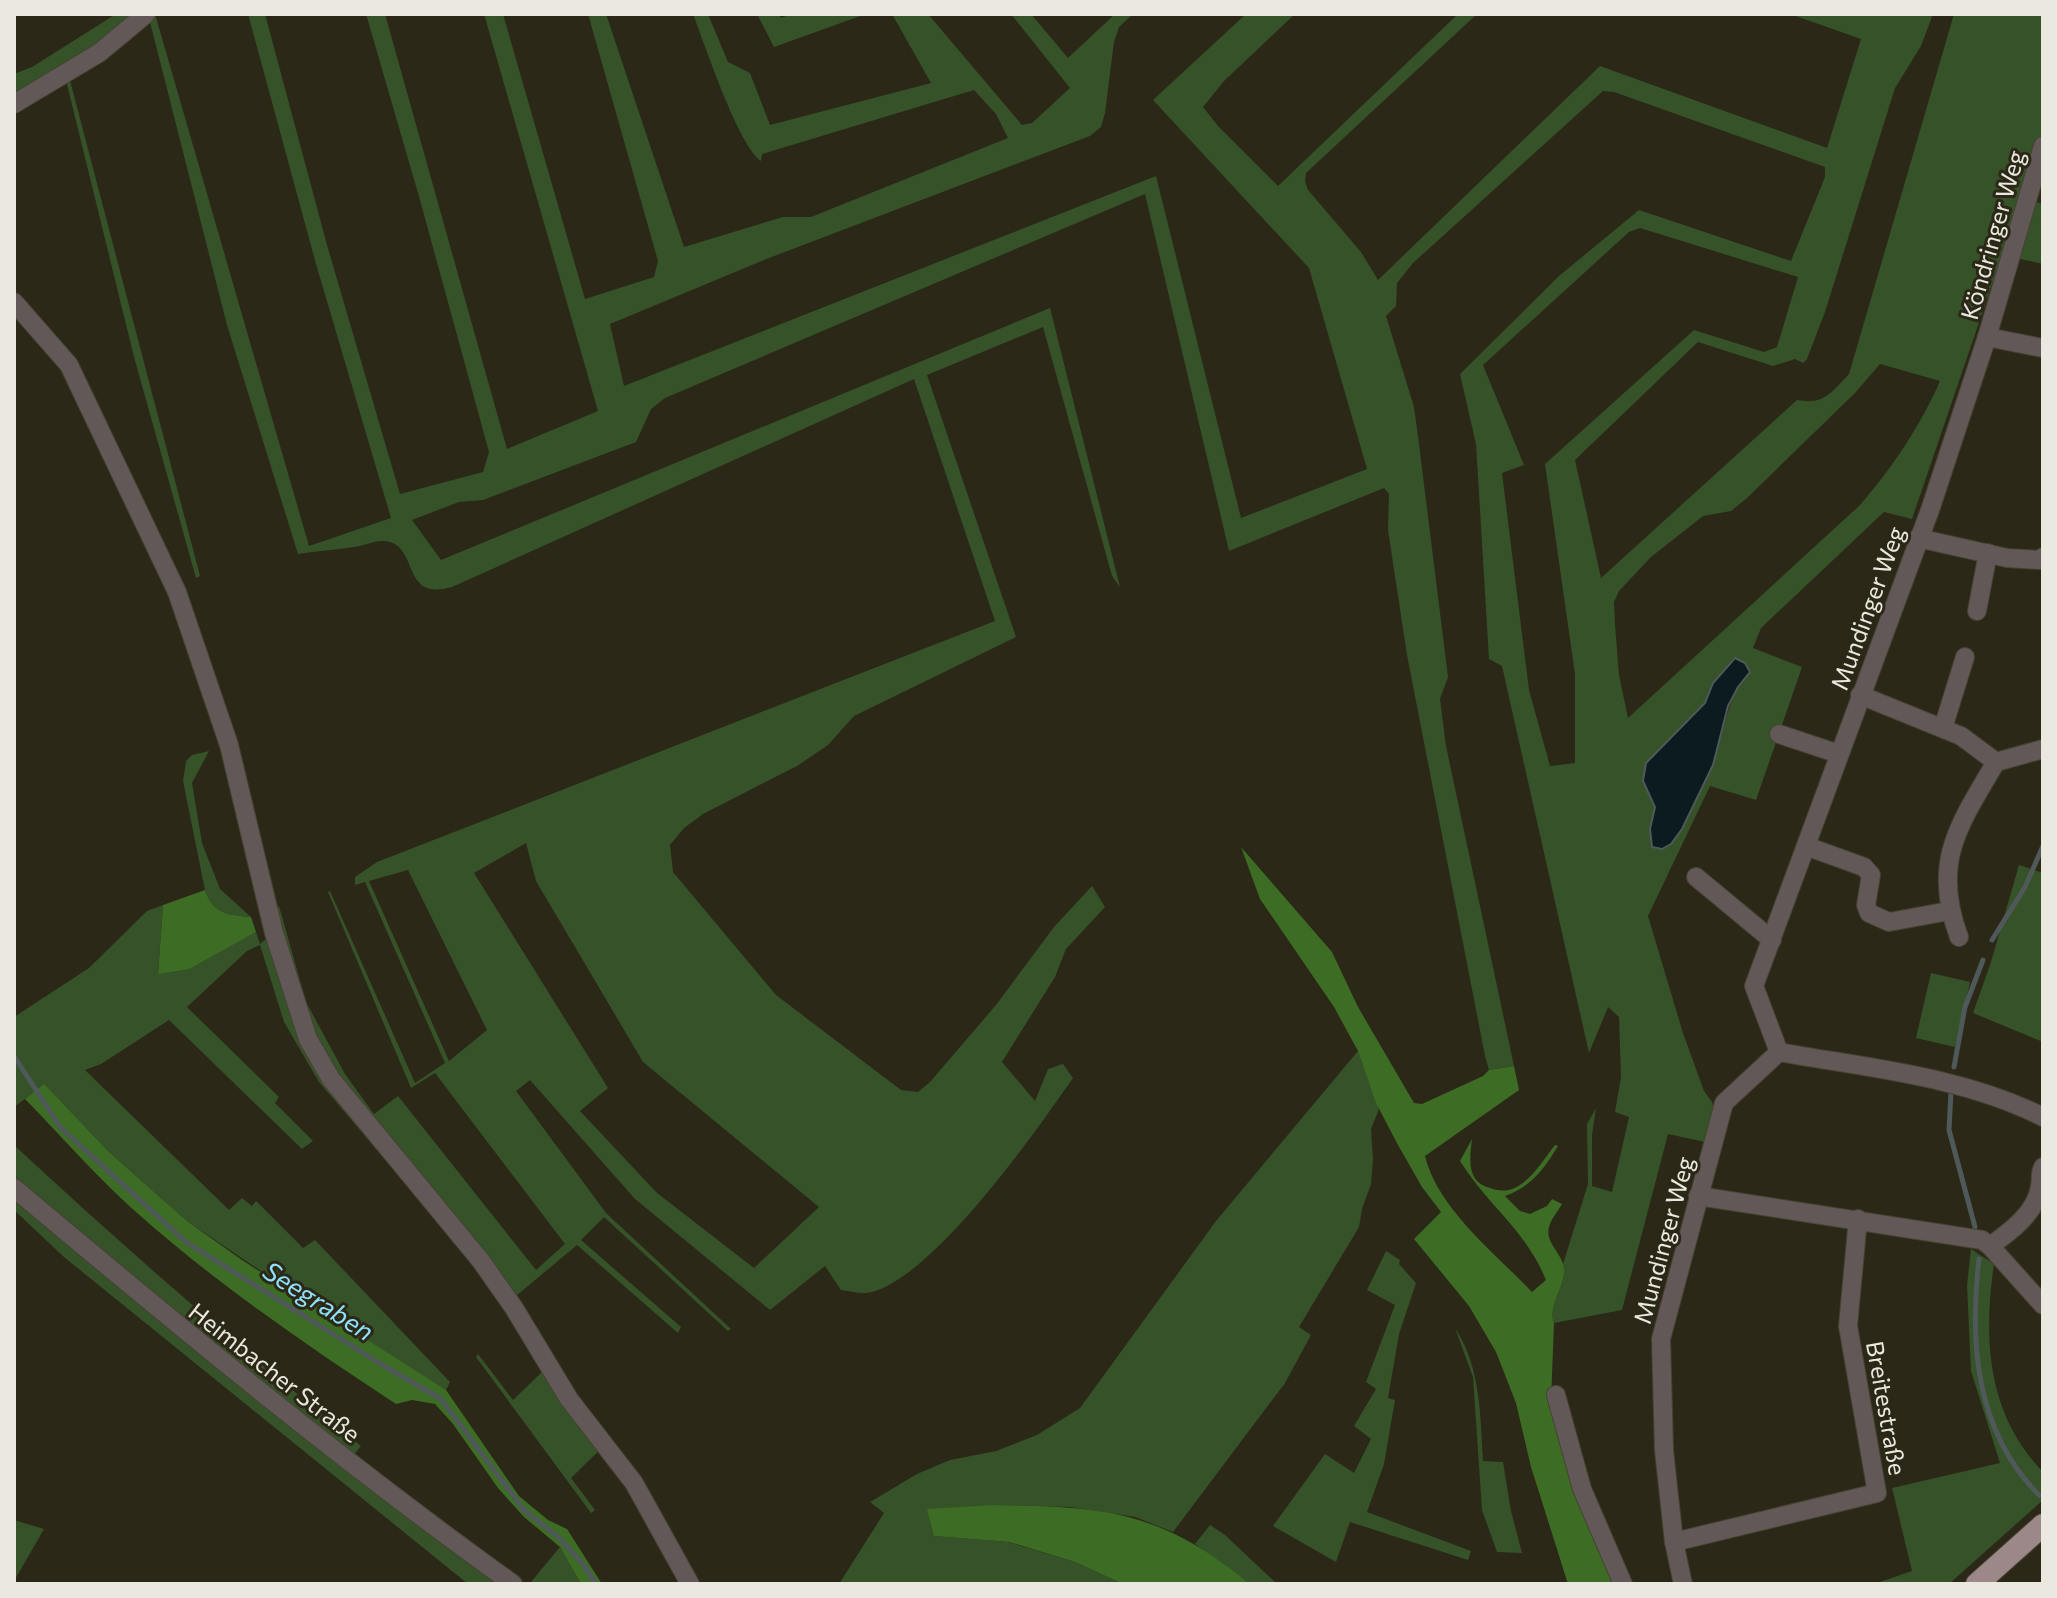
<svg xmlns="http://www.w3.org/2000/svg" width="2057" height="1598" font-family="Commissioner,sans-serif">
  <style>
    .green { fill: #365228; fill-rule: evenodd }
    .forest { fill: #3d6c24 }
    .water { fill: #0c1b20; stroke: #4f5959; stroke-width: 2 }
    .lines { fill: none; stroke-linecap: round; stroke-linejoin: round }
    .stream { stroke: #4f5959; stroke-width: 5 }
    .minor-casing { stroke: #464333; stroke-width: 20 }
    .major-casing { stroke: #464333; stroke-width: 24 }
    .minor { stroke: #625858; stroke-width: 18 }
    .major { stroke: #9c8889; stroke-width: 22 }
    .labels { text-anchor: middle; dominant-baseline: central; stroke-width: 6; stroke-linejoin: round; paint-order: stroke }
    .street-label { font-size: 24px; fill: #ebe9df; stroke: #2b2817 }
    .water-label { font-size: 26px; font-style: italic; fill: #8ee1f9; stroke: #2b2817 }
  </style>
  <rect width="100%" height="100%" fill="#2b2817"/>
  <!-- green -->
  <g class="green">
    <polygon points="116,14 143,14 67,69 200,576 196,578 134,357 64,72 14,99 14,74 32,67"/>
    <path d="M148,14h7l154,532 82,-28 -75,-254 -68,-250h17l62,231 73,249 83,-22 6,-20 -69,-252 -54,-186h19l122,435 91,-38 -114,-397h19l82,285 69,-22 4,-16 -70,-247h18l78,233 99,-30h28l197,-79 -12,-24 -22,-24 -212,64 -1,7c-23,-16 -56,-116 -68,-147h15l20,48 22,11 20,52 161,-42 -39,-69h36l94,111 10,-2 38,-35 -59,-74h20l37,44 47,-44h18l-14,13 -5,15 -9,71 -4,14 -11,9 -321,122 -159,66 14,62 532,-210 85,342 126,-49 -58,-201 -156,-168 93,-86h49l-71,67 -21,26 15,19 60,60 180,-172h19l-171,159 -1,8 3,9 53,62 17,28 222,-214 227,82 34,-109 -71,-25c15,0 49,4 61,0h82l-12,32 -26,42 -70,224 -18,47 -4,4 -8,-4 -22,7 -75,-24 -123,118 26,118 196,-178c27,5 34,-7 52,-26l105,-360h89v132l-15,54 15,4v60l-41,-9 -90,264 -28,-7 -123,116 -8,20 49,19 -46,133 -46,-14 -62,130 35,117 21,58 8,11 2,8 -9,32 -37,-8 -46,176 -68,13c-7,-20 15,-39 9,-59l25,-80 -1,-60 9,-16 -4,27v51l20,6 17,-75 -14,-5 6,-35 -2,-60 -11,-10 -19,46 -87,-387 -13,-7 -13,-215 -16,-70 99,-98 80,-66 152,51 34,-84v-10l-211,-75 -11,-1 -190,172 -16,20 -1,23 -10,10 28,91 5,37 29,233 -8,22 6,47 68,320 -25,4 -4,-14 -78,-401 -19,-125 1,-36 -5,-6 -155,63 -84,-357 -480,204 -14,11 -15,33 -153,58 -24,2 -47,18 29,40 609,-252 70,279 -8,-11 -69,-249 -116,48 89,262 -162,79 -26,29 -31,21 -94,48 -19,14 -14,17 3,27 103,123 125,95 17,2 12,-10 66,-77 58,-78 38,-41 13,21 -39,42 -11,28 -53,85 33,39 13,-32 15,-5 10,14c-39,56 -137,196 -201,214 -10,3 -22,-1 -31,-2l-16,-24 -55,44 -135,-111 -105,-119 -14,11 90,122 125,116 -3,2 -124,-114 -23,23 100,87 -3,6 -101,-88 -61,51 68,115 25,30 -38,37 24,32 -4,3 -115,-156 2,-3 35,46 31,-30 -69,-105 -156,-183 -35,-60 -24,-77 -13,6 -60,56 92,90 -4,6 38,38 -11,8 -133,-129 -68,44 -16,6 144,140 13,-12 10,8 4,-5 47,47 12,-8 135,142 -4,8 -80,-48 -179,-121 -78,-69 -65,-67 -30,22v-90l75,-49 58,-57 16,-6 -5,68 64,-24 34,-17 4,12 13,-11 -4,-22 10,-5 27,96 39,72 29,40 24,-18 138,174 29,-26 -130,-171 -24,15 -83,-196 2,-1 85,192 30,-20 -80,-181 -10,3v-8l22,-15 618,-241 -81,-242 -462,208c-53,15 -31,-43 -68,-46 -9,-1 -21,5 -30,6 -19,3 -37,4 -56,7l-71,-229zM1640,228l158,49 -21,70 -13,5 -70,-22 -149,134 30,210v89l-25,3 -21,-76 -27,-217 22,-8 -41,-100 146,-133zM1880,364l60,17c-19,44 -48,87 -80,124l-232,213 -9,-43 -4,-50 -1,-23 5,-11 32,-34 52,-41 28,-5 16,-13 108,-105zM1734,658l15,14c-23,29 -23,54 -35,87 -6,18 -16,35 -24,52l-40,18 5,-22 -9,-44 59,-60 8,-20zM526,843l10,38 107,181 176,145 -65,61 -97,-75 -77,-82 28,-23 -134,-215zM408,870l79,160 -38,31 -80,-180z"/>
    <polygon points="757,14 779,14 781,18 792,14 866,14 774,47"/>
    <path d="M209,751l-17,32 10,60 18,46 31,28c-23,-2 -38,-3 -46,-27l-22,-109 3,-20 6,-6z"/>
    <polygon points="2019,865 2043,873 2043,1042 1973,1013 1991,962"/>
    <polygon points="1931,973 1970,982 1955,1047 1916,1038"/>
    <polygon points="1358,1051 1379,1109 1371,1129 1373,1160 1371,1184 1362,1209 1359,1227 1299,1327 1311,1335 1285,1383 1173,1532 1135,1517 1070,1507 993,1505 934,1536 1008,1542 1075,1562 1123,1584 839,1584 884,1513 870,1502 917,1474 950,1460 996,1451 1037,1435 1080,1408 1216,1221"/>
    <path d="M14,1145c112,104 228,205 347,301l-17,21 152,117h-28l-404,-327 -50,-47z"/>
    <path d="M1971,1249l23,15c-11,75 -7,150 49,208v28l-94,84h-75l38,-13 -20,-83 108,-25 -29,-92 -4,-86z"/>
    <polygon points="1386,1251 1400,1260 1399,1264 1416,1283 1399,1334 1388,1398 1395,1400 1384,1464 1367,1512 1471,1551 1468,1560 1350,1522 1336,1562 1273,1526 1325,1454 1354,1473 1371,1439 1354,1426 1376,1389 1366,1382 1395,1305 1367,1290"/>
    <path d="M1455,1328c26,40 25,86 28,133l20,1 8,49 11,42 -25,-1 -15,-42 -9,-133z"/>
    <polygon points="14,1520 44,1529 14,1581"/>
    <polygon points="1210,1525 1225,1535 1277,1584 1248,1584 1195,1544"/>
    <polygon points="560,1547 581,1584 533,1584 531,1582"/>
  </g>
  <!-- forest -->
  <g class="forest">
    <path d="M1241,847l91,105 26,55 56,96 8,1 61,-28 6,-6 25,-4 5,24 -94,66c13,53 70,97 107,136l14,-12c-21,-51 -58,-74 -86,-119l12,-22c-2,17 -6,41 15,48 8,3 16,5 25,2 19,-7 31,-29 43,-44l3,1c-14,23 -27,41 -53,50l15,15 10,3 17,-8 5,-7 10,5c-4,7 -11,15 -13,23 -5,17 18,29 15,47 -2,17 -16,33 -10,49l-3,78 69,183h-52l-37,-117 -15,-64 -20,-51 -27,-46 -55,-67 27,-27 -19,-25 -24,-42 -22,-42 -18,-52 -24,-44 -74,-108z"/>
    <path d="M205,890c8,24 23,25 46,27l5,15 -67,37 -31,5 5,-69z"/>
    <path d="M44,1084l65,68 78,69 55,39 204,130 73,106 29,24 19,9 35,55h-21l-21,-37 -36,-30 -26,-29 -45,-64 -18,-20 -23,-4 -16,4c-90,-59 -179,-120 -260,-192 -39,-35 -74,-75 -111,-113z"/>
    <path d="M993,1505c86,2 147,1 221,52 11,9 25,16 34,27h-125l-48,-22 -66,-20 -75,-6 -7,-27z"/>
  </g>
  <!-- water -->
  <polygon class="water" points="1735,658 1745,663 1750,672 1738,687 1728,706 1713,765 1682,829 1671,844 1662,849 1652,847 1650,829 1655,807 1643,781 1646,763 1705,703 1713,683"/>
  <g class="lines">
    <!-- stream -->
    <g class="stream">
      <polyline points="1992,940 2025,887 2043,846"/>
      <polyline points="14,1056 60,1127 186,1242 384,1366 441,1399 524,1510 557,1536 582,1563 596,1584"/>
      <polyline points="1954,1067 1965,1007 1983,960"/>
      <polyline points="1951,1092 1949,1130 1975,1227"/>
      <path d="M1979,1259c-10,84 -3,173 60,236"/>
    </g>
    <defs>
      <g id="minor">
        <polyline points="14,104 99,53 146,14"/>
        <polyline points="14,302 69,365 177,592 229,745 274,933 308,1039 331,1079 481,1261 514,1308 569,1399 634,1483 690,1584"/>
        <polyline points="1987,337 2043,348"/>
        <polyline points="1918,538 2007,558 2040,560 2043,557"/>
        <polyline points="1977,611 1988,553"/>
        <path d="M1860,695l101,41 35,26c-37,63 -65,100 -37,175"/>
        <polyline points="1943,728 1965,657"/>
        <polyline points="1779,734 1839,754"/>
        <polyline points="1996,762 2043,749"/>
        <polyline points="1806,846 1864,867 1871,875 1866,905 1869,913 1889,922 1949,911"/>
        <polyline points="1696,877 1772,940"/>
        <path d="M1779,1052c88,16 183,24 264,65"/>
        <path d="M2043,1167c-4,8 -1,11 -3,19 -3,26 -30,46 -50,60l53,59"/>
        <path d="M14,1188c163,137 326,272 499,396"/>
        <polyline points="1698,1196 1982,1240 1990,1246"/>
        <polyline points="1556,1395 1582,1489 1623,1584"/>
        <polyline points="1674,1542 1877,1493 1848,1326 1858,1219"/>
        <polyline points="1683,1584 1674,1542 1664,1450 1661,1339 1724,1103 1779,1052 1754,986 1930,510 1987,337 2043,146"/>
      </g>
      <polyline id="major" points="1977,1584 2043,1525"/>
    </defs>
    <!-- minor casing -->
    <use href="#minor" class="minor-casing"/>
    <!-- major casing -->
    <use href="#major" class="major-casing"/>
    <!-- minor -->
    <use href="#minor" class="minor"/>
    <!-- major -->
    <use href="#major" class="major"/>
  </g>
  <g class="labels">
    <!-- street labels -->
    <g class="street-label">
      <text transform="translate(1992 235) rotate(-74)">Köndringer Weg</text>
      <text transform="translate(1867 608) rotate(-70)">Mundinger Weg</text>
      <text transform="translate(1663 1240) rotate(-75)">Mundinger Weg</text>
      <text transform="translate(275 1372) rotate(38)">Heimbacher Straße</text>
      <text transform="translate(1887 1408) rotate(80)">Breitestraße</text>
    </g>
    <!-- water labels -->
    <g class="water-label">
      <text transform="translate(319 1300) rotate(32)">Seegraben</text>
    </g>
  </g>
  <!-- border -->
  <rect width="2057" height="1598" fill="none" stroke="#ebe9df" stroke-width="32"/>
</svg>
